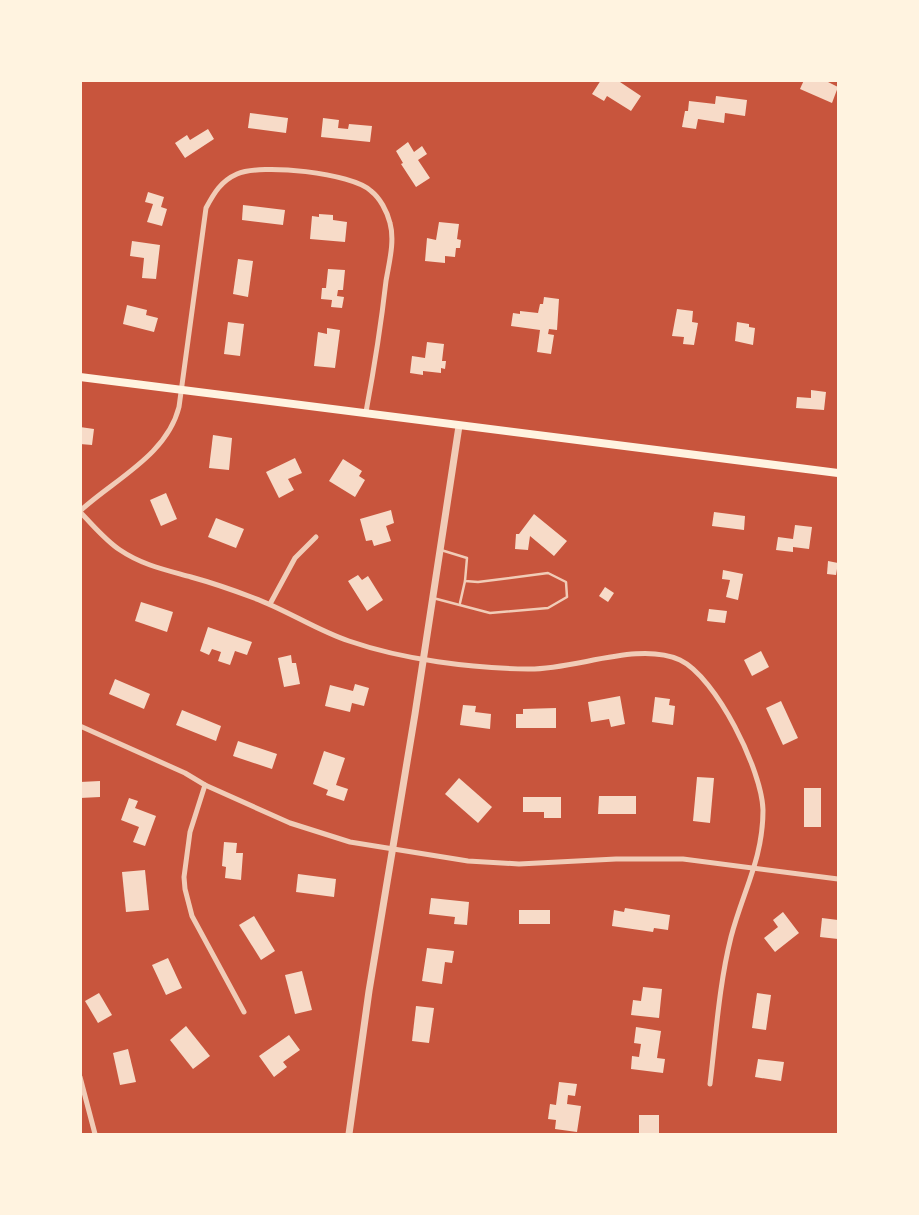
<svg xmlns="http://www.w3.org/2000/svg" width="919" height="1215" font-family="Roboto,sans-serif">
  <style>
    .building { fill: #f7dbc8 }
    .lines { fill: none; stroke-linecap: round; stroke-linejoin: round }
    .service { stroke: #f1ccb7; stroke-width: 2.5 }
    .minor { stroke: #f1ccb7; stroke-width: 5 }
    .tertiary { stroke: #f1ccb7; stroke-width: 7 }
    .secondary { stroke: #fff3e0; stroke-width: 8 }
  </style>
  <rect width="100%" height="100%" fill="#c8553d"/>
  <!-- building -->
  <g class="building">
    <polygon points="601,80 617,80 641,96 631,111 607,96 604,101 592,94"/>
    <polygon points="804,80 824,80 838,87 832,103 800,89"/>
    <polygon points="716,96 747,100 745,116 725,113 724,123 698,119 696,129 682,127 685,111 688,111 689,101 715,104"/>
    <polygon points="250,113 288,118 286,133 248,128"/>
    <polygon points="323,118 339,120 338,128 348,129 349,124 372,126 370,142 321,137"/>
    <polygon points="208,129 214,139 185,158 175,143 187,135 190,140"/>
    <polygon points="408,142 414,152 422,146 427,154 418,160 430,178 416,187 401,164 403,163 396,151"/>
    <polygon points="148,192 164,197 161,207 167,209 162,226 147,222 153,204 145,202"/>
    <polygon points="243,205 285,210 283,225 242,220"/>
    <polygon points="319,214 333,215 333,220 347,222 345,242 310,239 312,216 319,217"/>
    <polygon points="439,222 459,224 457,239 461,240 460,248 456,248 455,257 445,256 445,263 425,261 427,238 436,240"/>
    <polygon points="132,241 160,245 156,279 142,278 144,258 130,256"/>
    <polygon points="238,259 253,261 248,297 233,294"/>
    <polygon points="328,269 345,270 343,290 338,290 337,296 344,297 342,308 331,307 332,300 321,299 322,288 326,288"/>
    <polygon points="544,297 559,299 557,330 549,329 548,334 554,335 551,354 537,352 540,330 511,326 513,313 520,314 520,311 538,313 540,304 543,304"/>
    <polygon points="127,305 147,310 146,315 158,318 154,332 123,324"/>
    <polygon points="677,309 693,311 692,322 698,323 694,345 683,344 684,337 672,336"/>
    <polygon points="228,322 244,324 240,356 224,354"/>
    <polygon points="737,322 749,324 749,327 755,328 753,345 735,341"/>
    <polygon points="327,328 340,330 335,368 314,366 318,332 327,334"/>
    <polygon points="427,342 444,344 442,361 446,361 445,369 441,368 441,373 423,371 423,375 410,373 412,356 425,358"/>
    <polygon points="811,390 826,392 824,410 796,408 797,397 811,398"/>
    <polygon points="80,427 94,429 92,445 80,444"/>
    <polygon points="213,435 232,438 229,470 209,468"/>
    <polygon points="295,458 302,473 288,479 294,490 279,498 266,472"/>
    <polygon points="343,459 362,471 359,476 365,480 355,497 329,481"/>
    <polygon points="166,493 177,519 161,526 150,500"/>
    <polygon points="391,510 394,523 386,526 391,541 374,546 372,540 366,541 360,519"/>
    <polygon points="714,512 745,516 744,530 712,526"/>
    <polygon points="534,514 567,541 554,556 530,536 528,550 515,549 516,534 519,534"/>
    <polygon points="216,518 244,529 236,548 208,537"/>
    <polygon points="795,525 812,527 809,549 793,547 793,552 776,550 778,537 793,539"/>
    <polygon points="828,561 838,563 836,575 827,574"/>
    <polygon points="723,570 743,574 738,600 726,597 730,580 722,579"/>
    <polygon points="358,575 362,580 368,576 383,600 367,611 348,581"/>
    <polygon points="605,587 614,593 608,602 599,596"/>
    <polygon points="141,602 173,612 167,632 135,621"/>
    <polygon points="709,609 727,611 725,623 707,621"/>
    <polygon points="208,627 252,642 247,655 235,651 230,665 218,661 221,652 212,649 209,655 200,651"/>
    <polygon points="761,651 769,667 752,676 744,660"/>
    <polygon points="291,655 292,663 296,663 300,684 284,687 278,658"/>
    <polygon points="115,679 150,694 144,709 109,694"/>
    <polygon points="355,684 369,688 364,706 352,703 350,712 325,706 330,685 353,691"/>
    <polygon points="620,696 625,724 611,727 609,719 591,722 588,702"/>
    <polygon points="655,697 670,699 669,705 675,706 673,725 652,722"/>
    <polygon points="781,701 798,738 783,745 766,708"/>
    <polygon points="463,705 476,706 475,712 491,714 490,729 460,725"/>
    <polygon points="556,708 556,728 516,728 516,714 523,714 523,709"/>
    <polygon points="182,710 221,726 216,741 176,725"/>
    <polygon points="238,741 277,754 272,769 233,756"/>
    <polygon points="324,751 345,758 336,785 348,789 344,801 326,795 328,790 313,784"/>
    <polygon points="697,777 714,778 710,823 693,821"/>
    <polygon points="459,778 492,807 478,823 445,794"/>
    <polygon points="100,781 100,797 80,798 80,782"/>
    <rect x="804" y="788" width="17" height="39"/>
    <polygon points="599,796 636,796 636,814 598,814"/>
    <polygon points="523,797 561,797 561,818 544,818 544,812 523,812"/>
    <polygon points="129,798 138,801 135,808 156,816 145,846 133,842 139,827 121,820"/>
    <polygon points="224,842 237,843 236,853 243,853 241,880 225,878 226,867 222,866"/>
    <polygon points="145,870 149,910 126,912 122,872"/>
    <polygon points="298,874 336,879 334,897 296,892"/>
    <polygon points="431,898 469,902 467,925 454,924 455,917 429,914"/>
    <polygon points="625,908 670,915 668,930 654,928 653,932 612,926 614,910 624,912"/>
    <rect x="519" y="910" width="31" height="14"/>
    <polygon points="783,912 799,933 775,952 764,938 778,927 773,920"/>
    <polygon points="254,916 275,951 261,960 239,925"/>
    <polygon points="822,918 838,920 838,939 820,937"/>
    <polygon points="427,948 454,951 452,963 445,962 442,984 422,981"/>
    <polygon points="168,958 182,988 166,995 152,965"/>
    <polygon points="302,971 312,1010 295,1014 285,975"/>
    <polygon points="643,987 662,989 659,1018 631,1015 633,1000 641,1001"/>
    <polygon points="99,993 112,1015 98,1023 85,1001"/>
    <polygon points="757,993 771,995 766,1030 752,1028"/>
    <polygon points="416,1006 434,1008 429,1043 412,1041"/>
    <polygon points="186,1026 210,1056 193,1069 170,1040"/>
    <polygon points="636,1027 661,1031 657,1058 665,1059 663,1073 631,1069 632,1056 639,1057 641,1044 634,1043"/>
    <polygon points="289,1035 300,1050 283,1062 287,1067 274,1077 259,1056"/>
    <polygon points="128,1049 136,1082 120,1085 113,1053"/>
    <polygon points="758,1059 784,1062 781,1081 755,1077"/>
    <polygon points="559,1082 577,1084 575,1096 568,1095 567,1104 581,1106 577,1132 555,1129 556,1120 548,1119 550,1104 556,1105"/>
    <rect x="639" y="1115" width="20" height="19"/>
  </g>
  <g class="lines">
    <!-- service -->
    <g class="service">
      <polyline points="433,598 490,613 548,608 567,597 566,582 548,573 478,582 465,581 467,558 441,550"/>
      <polyline points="460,603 465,581"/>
    </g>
    <!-- minor -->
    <g class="minor">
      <path d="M80,511c35,-32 87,-56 99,-104l27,-199c8,-15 15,-27 31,-34 24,-11 115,-1 134,17 9,7 16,20 19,32 5,18 -1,40 -4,58 -5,44 -12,88 -20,131"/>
      <path d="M80,512c13,13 25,28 40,38 22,15 46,20 71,27 22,6 42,13 63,21 33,12 62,32 95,43 55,19 122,27 179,28 47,1 110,-28 152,-9 36,17 82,110 83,150 0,49 -20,81 -32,127 -12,48 -15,98 -21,147"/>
      <polyline points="270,604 295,558 316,537"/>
      <polyline points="80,726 185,773 205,785 290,823 350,842 468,861 519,864 616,859 683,859 838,879"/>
      <polyline points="205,785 190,832 184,877 185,889 192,916 244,1012"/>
      <polyline points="80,1077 95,1134"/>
    </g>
    <!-- tertiary -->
    <polyline class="tertiary" points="349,1134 369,991 415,714 459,426"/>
    <!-- secondary -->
    <polyline class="secondary" points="80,377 838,473"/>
  </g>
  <!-- border -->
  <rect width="919" height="1215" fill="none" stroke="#fff3e0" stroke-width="164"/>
</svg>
